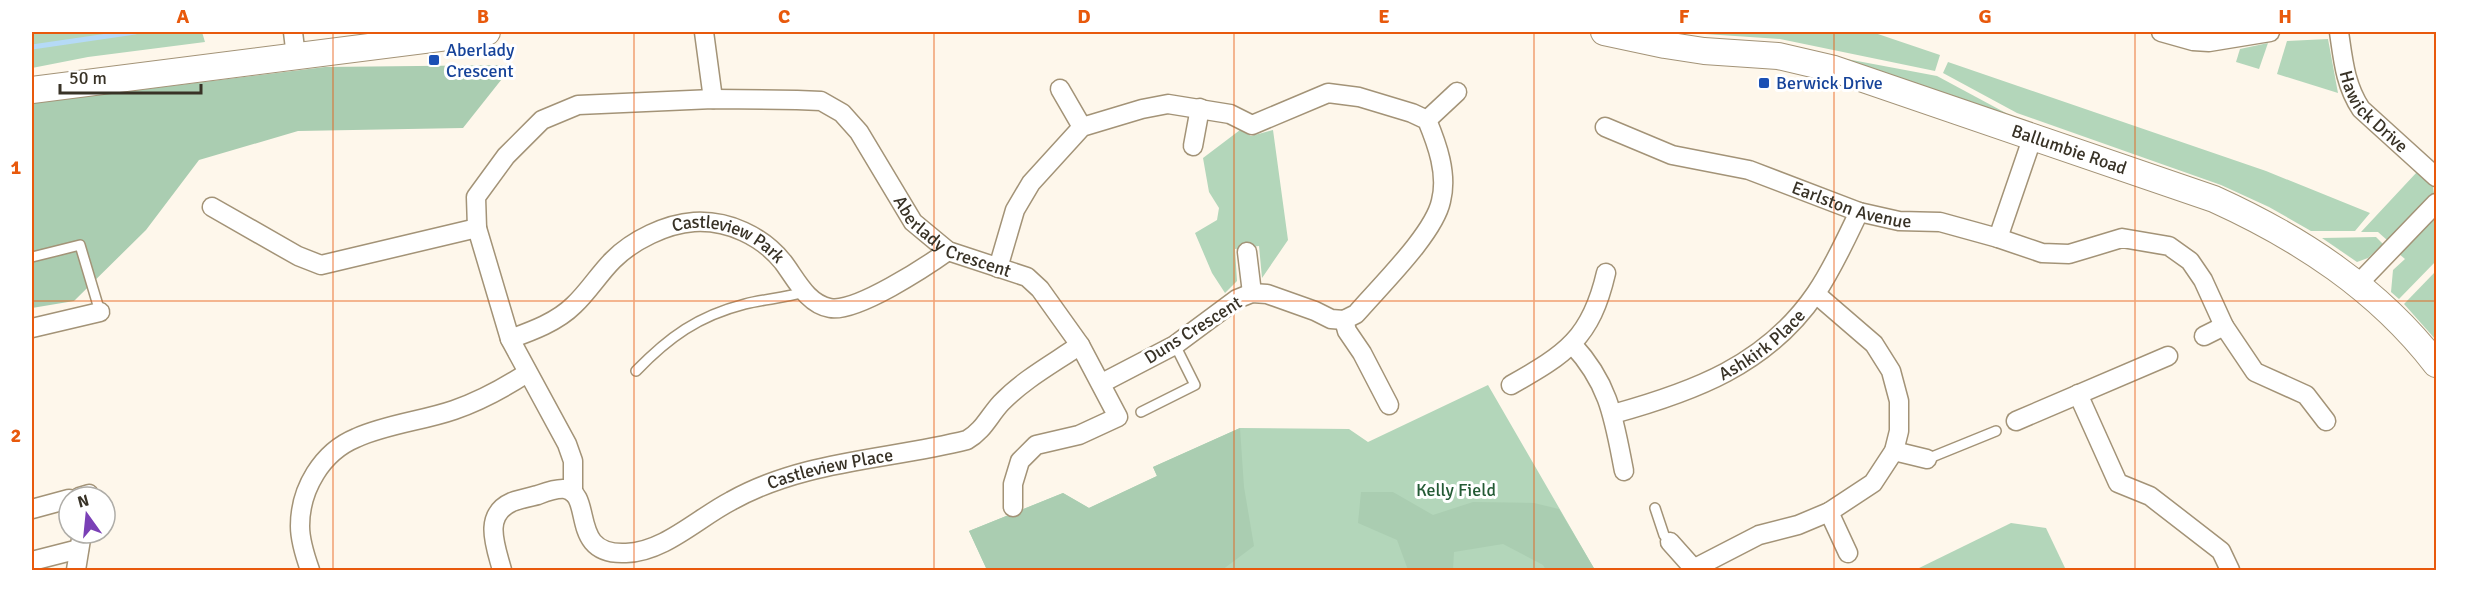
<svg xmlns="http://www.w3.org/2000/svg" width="2468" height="602" font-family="Signika,sans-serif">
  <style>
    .green { fill: #b3d6ba }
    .forest { fill: #aacdb1 }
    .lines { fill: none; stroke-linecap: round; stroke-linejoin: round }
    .stream { stroke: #b5daf6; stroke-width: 5 }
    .lane-casing { stroke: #a39377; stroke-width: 12 }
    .street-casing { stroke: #a39377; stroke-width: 21 }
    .secondary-casing { stroke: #a39377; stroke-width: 28 }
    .lane { stroke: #fff; stroke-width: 9 }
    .street { stroke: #fff; stroke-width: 18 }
    .secondary { stroke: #fff; stroke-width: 26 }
    .grid { fill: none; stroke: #e8590c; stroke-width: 1.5; stroke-opacity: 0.55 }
    .transit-dot { fill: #1a4fb4; stroke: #fff; stroke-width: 2 }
    .labels { text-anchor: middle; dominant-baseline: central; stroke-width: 6; stroke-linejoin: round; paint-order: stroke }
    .transit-label { font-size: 18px; fill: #164399; stroke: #fff; text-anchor: start }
    .street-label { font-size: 18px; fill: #383226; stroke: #fff }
    .park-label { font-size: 18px; fill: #245a35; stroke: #fff }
    .neatline { fill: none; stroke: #e8590c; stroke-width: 2 }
    .grid-label { font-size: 20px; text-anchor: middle; font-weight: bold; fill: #e8590c }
  </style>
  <rect width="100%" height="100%" fill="#fef7eb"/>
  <!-- green -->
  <g class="green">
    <polygon points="32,32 202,32 205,42 88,57 32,68"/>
    <polygon points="1696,32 1872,32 1940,55 1935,71 1780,39 1705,34"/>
    <polygon points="2328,39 2338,93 2277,74 2287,41"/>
    <polygon points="2268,43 2259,69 2236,62 2240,49"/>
    <polygon points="1836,57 1937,76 2017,119"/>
    <polygon points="1948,62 2266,171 2370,213 2355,231 2311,231 2269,207 2221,185 2017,113 1943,73"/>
    <polygon points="1240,130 1251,136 1273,130 1288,240 1262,278 1259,246 1235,249 1237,281 1225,293 1212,273 1195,233 1217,220 1219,208 1209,192 1203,158"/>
    <polygon points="2417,172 2433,187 2434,194 2387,240 2378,232 2361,232"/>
    <polygon points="2436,215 2436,261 2399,299 2391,292 2393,270 2405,259 2398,253"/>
    <polygon points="2376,237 2383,244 2368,258 2357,262 2322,238"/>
    <polygon points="2436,271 2436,340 2404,304"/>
    <polygon points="1488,385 1595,570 987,570 969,531 1063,493 1089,508 1157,476 1153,467 1240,428 1349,429 1368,442"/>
    <polygon points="2011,523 2046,528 2066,570 1915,570"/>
  </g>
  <!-- forest -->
  <g class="forest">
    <polygon points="513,65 463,128 298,131 199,160 146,230 74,301 32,308 32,103 325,67"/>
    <polygon points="1240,428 1244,487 1254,546 1222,570 987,570 969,531 1063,493 1089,508 1157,476 1153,467"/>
    <polygon points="1361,492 1393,492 1433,515 1473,502 1534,503 1559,509 1595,570 1546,570 1543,565 1503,544 1454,552 1453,570 1408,570 1397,540 1358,523"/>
  </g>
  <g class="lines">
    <!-- stream -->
    <polyline class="stream" points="32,47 135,32"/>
    <defs>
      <g id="lane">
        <polyline points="32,257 80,245 100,312"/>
        <path d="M636,371c33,-34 62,-55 109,-67 20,-5 40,-6 59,-12"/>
        <polyline points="1141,412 1195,385 1175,345"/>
        <polyline points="1927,459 1996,431"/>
        <polyline points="1655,508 1664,535 1670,542"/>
      </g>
      <g id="street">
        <polyline points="293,32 296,57"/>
        <polyline points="704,32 713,99"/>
        <polyline points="2161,32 2193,41 2209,42 2270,32"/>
        <path id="s1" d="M2339,32c4,27 6,53 22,77l75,68"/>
        <polyline points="1060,89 1082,127"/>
        <polyline points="1427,120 1457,92"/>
        <path id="s2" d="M1605,127l67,28 77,15 110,42 40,9 41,1 58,16 35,-102"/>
        <polyline points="1193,146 1200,108"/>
        <polyline points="212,207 298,256 321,265 477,228"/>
        <polyline points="1998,238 2042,253 2069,254 2122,238 2169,246 2190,261 2203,280 2224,326 2255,372 2306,395 2326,421"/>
        <polyline points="1247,252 1252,293"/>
        <path d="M998,268l17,-58 16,-27 51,-56 60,-18 26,-5 62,10 22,11 76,-32 31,4 53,16 15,7c10,24 21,54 14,81 -7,33 -61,85 -85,113l-12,6 -13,-1 -16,-8 -48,-17 -15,-1 -15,6 -62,46 -73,38"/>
        <polyline points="2358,284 2436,203"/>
        <polyline points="1344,320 1347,331 1362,353 1389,405"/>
        <polyline points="32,328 100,312"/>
        <polyline points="2204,336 2224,326"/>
        <path id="s3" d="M510,339c22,-8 47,-17 64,-34 14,-13 25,-31 39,-45 20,-20 53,-36 81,-38 34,-2 68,14 89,40 13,17 24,42 47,46 26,5 97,-42 118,-57"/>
        <path d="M1573,345c37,40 41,75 51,126"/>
        <path d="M1511,385c55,-31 80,-47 95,-112"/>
        <polyline points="2078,394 2118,483 2150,496 2221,551 2230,570"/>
        <path id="s4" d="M1613,414c80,-22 154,-49 203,-121 17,-25 30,-54 43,-81"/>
        <polyline points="2016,421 2168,356"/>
        <polyline points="1894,451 1927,459"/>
        <path id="s5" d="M573,493v-32l-6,-17 -57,-105 -33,-111 -1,-31 30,-41 36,-36 36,-15 135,-6 84,1 24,1 21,12 17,19 54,90 35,29 79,26 13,12 40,56 38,72 -39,18 -43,10 -16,16 -7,23v23"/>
        <polyline points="79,497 89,494 88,497"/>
        <polyline points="32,509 69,499"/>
        <polyline points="1829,512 1848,553"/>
        <polyline points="1670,542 1695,570"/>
        <polyline points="32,561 79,549"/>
        <polyline points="1695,568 1759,535 1798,525 1829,512 1873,483 1894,451 1899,431 1899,401 1891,371 1874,344 1816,294"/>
        <polyline points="76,570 82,533"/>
        <path d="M310,570c-5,-14 -10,-29 -10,-44 0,-37 22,-74 56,-88 31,-14 66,-17 98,-28 26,-9 50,-22 73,-37"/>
        <path id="s6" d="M502,570c-6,-23 -20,-55 10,-68 8,-3 18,-5 26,-7 8,-3 18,-7 27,-6 30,5 2,67 61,64 38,-1 72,-35 105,-52 73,-41 157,-41 236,-61 16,-9 22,-24 34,-37 23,-24 53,-40 79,-58"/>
      </g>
      <g id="secondary">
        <path id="s7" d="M1604,32l61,13 39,6 74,5 56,13 380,130c86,39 164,90 222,165"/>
        <polyline points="32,90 487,32"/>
      </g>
    </defs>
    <!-- lane casing -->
    <use href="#lane" class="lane-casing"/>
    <!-- street casing -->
    <use href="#street" class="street-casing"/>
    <!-- secondary casing -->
    <use href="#secondary" class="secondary-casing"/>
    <!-- lane -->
    <use href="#lane" class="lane"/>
    <!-- street -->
    <use href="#street" class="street"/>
    <!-- secondary -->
    <use href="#secondary" class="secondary"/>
  </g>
  <!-- grid -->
  <path class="grid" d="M333,32v538M634,32v538M934,32v538M1234,32v538M1534,32v538M1834,32v538M2135,32v538M32,301h2404"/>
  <!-- markers -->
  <g class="transit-dot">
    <rect x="428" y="54" width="12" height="12" rx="3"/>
    <rect x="1758" y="77" width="12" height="12" rx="3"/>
  </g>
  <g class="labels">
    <!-- transit labels -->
    <g class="transit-label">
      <text x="446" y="50">Aberlady<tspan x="446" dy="21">Crescent</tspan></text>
      <text x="1776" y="83">Berwick Drive</text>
    </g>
    <!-- street labels -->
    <g class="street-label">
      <text stroke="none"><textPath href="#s1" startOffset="90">Hawick Drive</textPath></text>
      <text stroke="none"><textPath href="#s7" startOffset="482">Ballumbie Road</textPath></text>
      <text stroke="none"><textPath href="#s2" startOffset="260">Earlston Avenue</textPath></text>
      <text stroke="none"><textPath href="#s5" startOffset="896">Aberlady Crescent</textPath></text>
      <text stroke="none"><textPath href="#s3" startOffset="262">Castleview Park</textPath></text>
      <text transform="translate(1193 330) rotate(-32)">Duns Crescent</text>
      <text stroke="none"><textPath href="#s4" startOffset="166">Ashkirk Place</textPath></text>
      <text stroke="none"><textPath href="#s6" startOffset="454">Castleview Place</textPath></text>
    </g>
    <!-- park labels -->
    <g class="park-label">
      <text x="1456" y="490">Kelly Field</text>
    </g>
  </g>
  <!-- border -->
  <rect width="2468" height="602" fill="none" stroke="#ffffff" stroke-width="66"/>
  <!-- north arrow -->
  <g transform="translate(87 515) rotate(345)"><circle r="28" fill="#ffffff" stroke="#afada8" stroke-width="1.5"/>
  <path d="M0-4.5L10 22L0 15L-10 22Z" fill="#7a40b6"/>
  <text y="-9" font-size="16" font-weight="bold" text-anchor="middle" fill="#383226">N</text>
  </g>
  <!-- scale -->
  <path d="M60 84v9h141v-9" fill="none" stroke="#383226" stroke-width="3"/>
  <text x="69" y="84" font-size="18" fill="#383226" stroke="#ffffff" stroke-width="4.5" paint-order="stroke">50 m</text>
  <rect x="33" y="33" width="2402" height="536" class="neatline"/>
  <g class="grid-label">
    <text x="183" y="23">A</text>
    <text x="483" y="23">B</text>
    <text x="784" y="23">C</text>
    <text x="1084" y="23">D</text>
    <text x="1384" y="23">E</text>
    <text x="1684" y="23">F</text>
    <text x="1985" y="23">G</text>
    <text x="2285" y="23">H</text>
    <text x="16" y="174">1</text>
    <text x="16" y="442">2</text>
  </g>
</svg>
